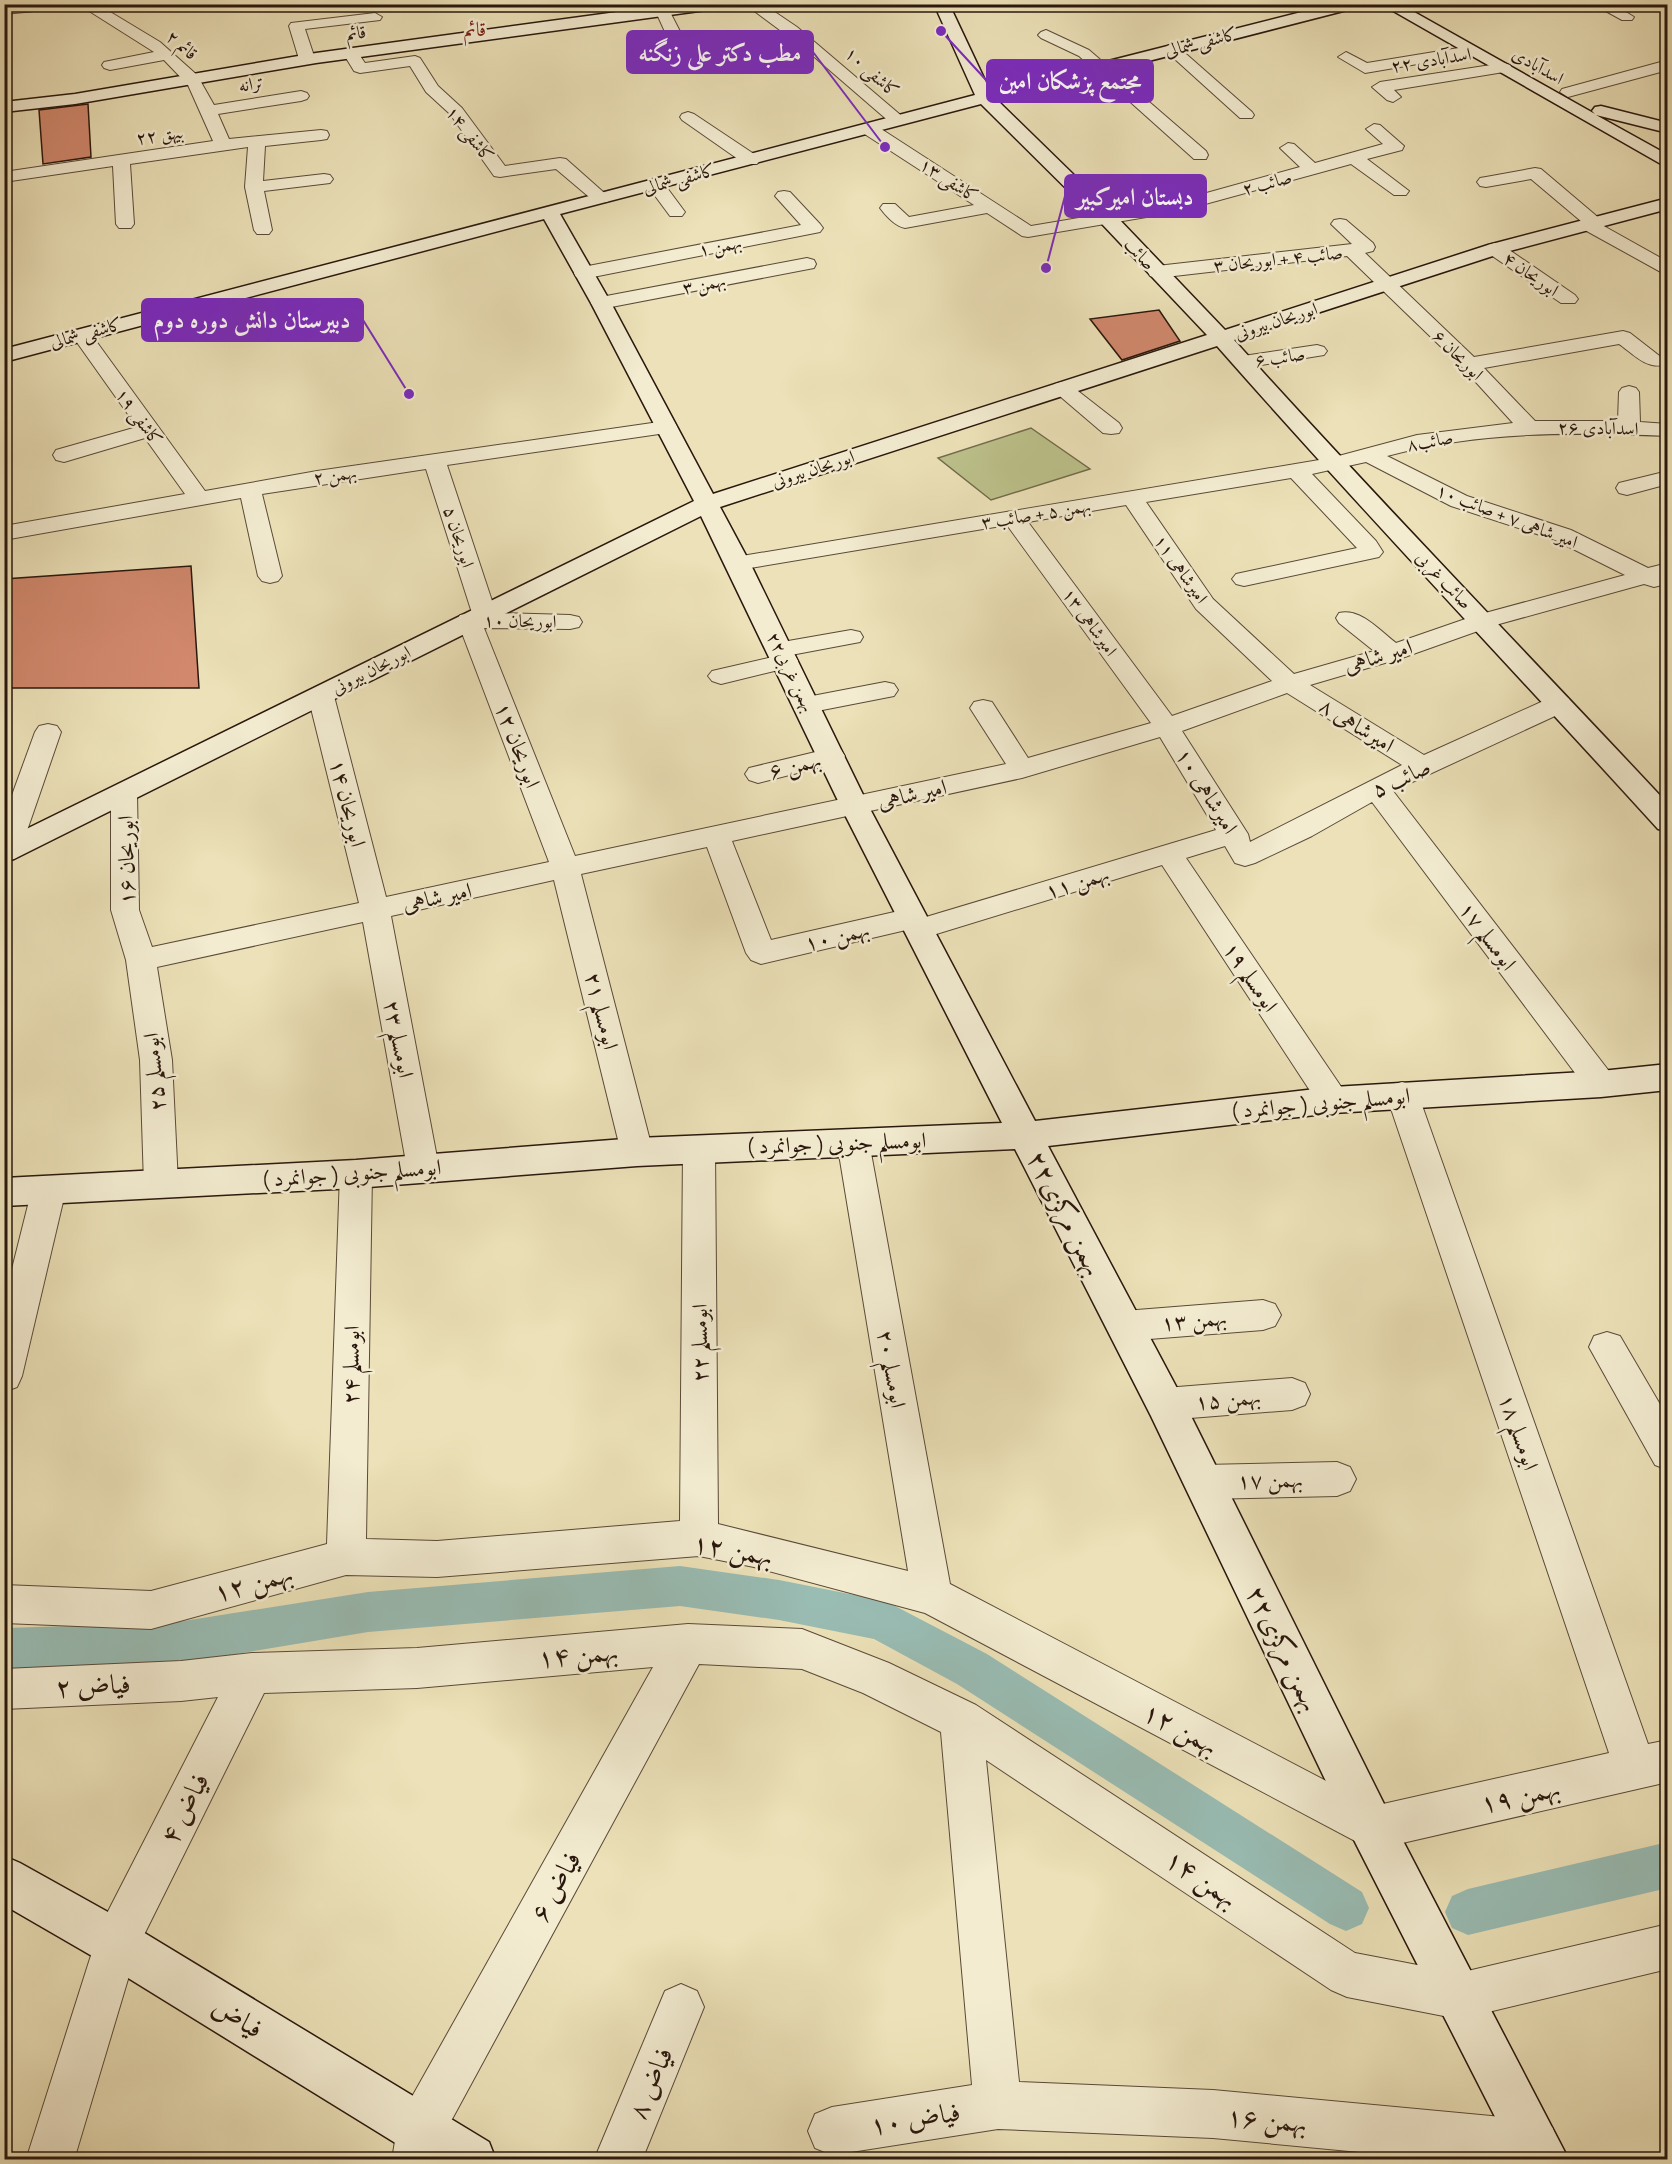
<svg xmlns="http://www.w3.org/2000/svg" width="1672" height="2164" font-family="'IM FELL Great Primer',Amiri,serif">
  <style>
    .green { fill: #bcc18b; stroke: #726c4c; stroke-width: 1.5 }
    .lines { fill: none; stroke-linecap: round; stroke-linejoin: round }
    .canal { fill: #99bcb3; fill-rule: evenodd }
    .building { fill: #d1886d; stroke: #29170d; stroke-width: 1.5 }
    .street-casing { stroke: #5a4a38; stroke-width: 2 }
    .secondary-casing { stroke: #29170d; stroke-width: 3 }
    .street { fill: #f3ecd1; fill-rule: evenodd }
    .secondary { fill: #f3ecd1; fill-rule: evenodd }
    .labels { text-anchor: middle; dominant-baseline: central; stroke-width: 5; stroke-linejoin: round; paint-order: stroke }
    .far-street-label { font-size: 18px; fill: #29170d; stroke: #f3ecd1 }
    .far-neighbourhood-label { font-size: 20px; fill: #7a1f14; stroke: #f3ecd1 }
    .street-label { font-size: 22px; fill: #29170d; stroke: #f3ecd1 }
    .near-street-label { font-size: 27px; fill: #29170d; stroke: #f3ecd1 }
    .leader { fill: none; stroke: #7b2cbf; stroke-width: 2 }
    .callout-dot { fill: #7b2cbf; stroke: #f3ecd1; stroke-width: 2 }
    .callout { fill: #7b2cbf; stroke: #7b2cbf; stroke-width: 2 }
    .callout-label { font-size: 24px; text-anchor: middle; font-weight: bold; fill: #fff }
  </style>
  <rect width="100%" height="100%" fill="#ece1b8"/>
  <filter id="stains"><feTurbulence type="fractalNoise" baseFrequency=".00333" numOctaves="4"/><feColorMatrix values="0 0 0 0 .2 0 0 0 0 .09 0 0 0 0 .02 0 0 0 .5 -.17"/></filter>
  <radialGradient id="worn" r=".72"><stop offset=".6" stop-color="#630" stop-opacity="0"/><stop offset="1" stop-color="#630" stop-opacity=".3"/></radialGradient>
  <!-- green -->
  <polygon class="green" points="1031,428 1090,469 991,500 938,458"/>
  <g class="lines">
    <!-- canal -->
    <g class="canal">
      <polygon points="680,1566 779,1580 880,1600 895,1606 987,1654 1362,1892 1369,1908 1362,1924 1346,1931 1330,1924 957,1684 874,1639 779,1620 680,1606 368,1632 171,1665 4,1670 4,1628 171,1623 368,1592"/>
      <polygon points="1668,1842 1668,1888 1468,1935 1452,1928 1445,1912 1452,1896 1468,1889"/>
    </g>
  </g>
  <!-- building -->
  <g class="building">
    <polygon points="88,104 91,157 43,164 39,110"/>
    <polygon points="1159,310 1180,341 1122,360 1090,319"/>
    <polygon points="191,566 199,688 4,688 4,579"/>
  </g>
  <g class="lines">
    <defs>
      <g id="street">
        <polygon points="72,4 65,8 4,14 4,6"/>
        <polygon points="78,4 97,4 160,42 197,75 214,105 301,91 307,93 309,96 307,99 301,101 218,114 229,139 321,130 327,131 329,135 327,139 321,140 265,146 263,181 324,174 330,175 333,179 330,183 264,191 272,230 269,234 257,234 254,230 245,187 248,147 130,164 134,224 131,228 119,228 116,224 113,166 4,182 4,172 213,141 188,85 164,60 110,70 104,68 102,65 104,62 154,52"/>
        <polygon points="745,4 763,4 797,27 904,118 906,121 904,124 892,124 804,48"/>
        <polygon points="1593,4 1613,4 1634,17 1632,20 1622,20"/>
        <polygon points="663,8 670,12 687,45 684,48 674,48 671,45 656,12"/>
        <polygon points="375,13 382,17 380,20 305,29 315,59 307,64 299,59 289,26 291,23"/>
        <polygon points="1046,30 1089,50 1206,151 1208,155 1206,159 1194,159 1079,56 1041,38 1038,35 1041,32"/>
        <polygon points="1172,44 1177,46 1252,112 1254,115 1252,118 1240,118 1167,52 1164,49 1167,46"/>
        <polygon points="1471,46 1479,51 1476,54 1365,73 1338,57 1346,52 1367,63"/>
        <polygon points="351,48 356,50 365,63 415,56 420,58 438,86 462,108 505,166 560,158 566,159 610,198 607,202 595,202 556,169 500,177 494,176 450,114 426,92 410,66 360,73 354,71 343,53"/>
        <polygon points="1668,60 1668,70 1568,97 1560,92 1562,89"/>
        <polygon points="1504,63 1510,65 1512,68 1510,71 1394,90 1401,97 1393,102 1387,100 1372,87 1380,82"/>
        <polygon points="688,112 694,114 757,156 760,160 757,164 745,164 682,120 680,117 682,114"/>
        <path d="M869,124l6,1 156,101 143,-24 126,-35 -20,-19 8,-5 6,1 21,19 68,-19 -17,-15 8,-5 6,1 24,21 -2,4 -35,9 42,32 -3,4h-12l-43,-31 -175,48 -148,25 -6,-1 -35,-23 -82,15c-10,-2 -19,-12 -25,-20l3,-4h12l14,13 65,-12 -111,-72 -2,-4 2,-4z"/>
        <polygon points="1535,168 1541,169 1600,219 1602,225 1668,262 1668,276 1583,229 1580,225 1582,222 1531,179 1486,187 1480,186 1477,182 1480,178 1486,177"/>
        <polygon points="656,180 662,181 682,208 685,212 682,216 670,216 650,189 647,185 650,181"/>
        <polygon points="784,191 790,192 820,224 823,228 820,232 583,279 576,277 574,273 576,269 583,267 801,225 775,196 778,192"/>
        <path d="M1340,219l6,1 27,23 2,4 -2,4 -8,2 109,104 149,-26 7,2 36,28 -3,4c-17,4 -31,-12 -44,-21l-135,24 51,53h83l1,-29 3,-4 7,-2 7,2 3,4 1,30 28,2v12c-94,-4 -190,-5 -281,20l80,40 104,34 77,38 20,-5v14l-3,1 -3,7 -8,2 -10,-3 -152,42 -90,32 -92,27 114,70 126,-57 9,-2 9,2 4,6 -4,6 -175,81 219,284 5,9 -5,9 -11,3 -11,-3 -218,-291 -60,34 -57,27 -10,3 -10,-3 -10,-17 -39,12 158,233 5,9 -5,9 -11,3 -11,-3 -160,-244 -242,74 -10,-3 -4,-6 -145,34 -10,-4 -5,-7 -39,-106 -126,27 72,278 -4,9 -12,4 -12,-4 -4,-9 -67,-272 -163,36 48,252 -4,9 -12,4 -12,-4 -4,-9 -44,-246 -206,45 15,93 6,124 -5,9 -12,4 -12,-4 -5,-9 -4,-124 -14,-100 -15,-50v-117l3,-6 10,-3 10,3 3,6 2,117 13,37 207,-44 -51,-207 4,-6 9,-2 9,2 4,6 52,201 163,-35 -92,-242 3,-5 12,-2 -46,-144 -164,25 20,82 -4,5 -8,2 -8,-2 -4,-5 -17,-78 -237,42v-14l181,-32 -40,-56 -81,24 -8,-2 -3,-5 3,-5 81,-23 -66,-93 3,-4h14l117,161 112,-20 349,-50 8,1 3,5 -3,5 -8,1 -219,32 49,148 74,2 9,2 3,5 -3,5 -9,2 -86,-1 91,228 431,-92 -36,-56 4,-6 9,-2 9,2 36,56 123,-35 -144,-198 -269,45 -8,-2 -4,-5 4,-5 601,-100 86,-23 96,-12 -50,-55 -116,-112 -190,22 -7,-2 -2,-4 2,-4 7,-2 195,-22 -21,-20 3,-4zM1366,462l85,44 104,34 70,35 -151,41 -78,27c-16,-12 -35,-35 -57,-30l-3,5 3,5 35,28 -80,23 -81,-75 -67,-97 145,-24 66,70 -121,26 -4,5 4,5 8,2 135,-29 4,-5 -7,-11 -64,-67zM1126,505l70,104 76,72 -100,35 -144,-194zM1287,693l115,72 -152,77 -2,-8 -66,-103zM1160,737l56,93 -290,87 -4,-6 -10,-3 -141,32 -39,-99 290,-63z"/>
        <polygon points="1495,243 1502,245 1575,295 1578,299 1575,303 1561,303 1488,253 1486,249 1488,245"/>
        <polygon points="807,258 814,260 816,264 814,268 601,309 594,307 591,303 594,299 601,297"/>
        <polygon points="1317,345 1324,347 1327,351 1324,355 1243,368 1236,366 1233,362 1236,358 1243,356"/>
        <polygon points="1062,382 1069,384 1119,423 1122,428 1119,433 1111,434 1103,433 1055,392 1052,388 1055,384"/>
        <polygon points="1668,471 1668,484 1627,495 1619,493 1616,488 1619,483"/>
        <polygon points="851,630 860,632 863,637 860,642 791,655 795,656 798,661 795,666 721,684 712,681 708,676 712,671 777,656 771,654 768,649 771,644"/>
        <polygon points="885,682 894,684 898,690 894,696 807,713 798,711 794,705 798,699 807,697"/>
        <polygon points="48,724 57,726 61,732 20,851 16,858 4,860 4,817 35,732 39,726"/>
        <polygon points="832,748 841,750 845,756 841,762 758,783 749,780 745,774 749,768"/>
        <polygon points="1402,1082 1413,1085 1418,1094 1648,1744 1668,1740 1668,1782 1372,1850 925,1613 754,1567 699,1556 437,1577 346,1575 151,1629 4,1623 4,1585 151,1591 327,1544 340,1174 344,1165 356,1161 368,1165 372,1174 366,1539 437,1541 680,1521 683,1149 687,1140 699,1136 711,1140 715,1149 718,1524 908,1571 837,1142 842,1133 853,1129 864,1133 869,1142 950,1584 1374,1806 1609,1753 1386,1094 1391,1085"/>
        <polygon points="49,1176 61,1180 66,1189 22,1376 17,1387 4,1392 4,1301 32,1189 37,1180"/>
        <polygon points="1263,1300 1275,1304 1281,1315 1275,1326 1263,1330 1124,1341 1112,1337 1106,1326 1112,1315 1124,1311"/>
        <polygon points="1607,1332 1620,1336 1668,1418 1668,1470 1655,1465 1589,1347 1594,1336"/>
        <polygon points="1292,1378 1305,1383 1310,1394 1305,1405 1292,1410 1165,1420 1152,1415 1147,1404 1152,1393 1165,1388"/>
        <polygon points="1337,1462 1350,1467 1356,1479 1350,1491 1337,1496 1204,1499 1191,1494 1185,1482 1191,1470 1204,1465"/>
        <polygon points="688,1624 802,1629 889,1663 976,1705 1355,1953 1459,1973 1668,1924 1668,1969 1459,2019 1347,1997 1331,1990 986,1760 1019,2082 1213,2090 1535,2120 1552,2127 1559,2144 1553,2160 1444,2160 1213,2138 998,2129 832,2155 815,2148 808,2131 815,2114 832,2107 972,2085 941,1732 863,1693 802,1669 699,1664 444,2134 440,2160 392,2160 397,2128 404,2111 653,1667 417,1688 264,1693 137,1949 74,2160 26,2160 100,1927 218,1697 181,1701 4,1709 4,1669 181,1661 252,1653 417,1648"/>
        <polygon points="681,1984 697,1991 704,2007 642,2160 594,2160 665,1991"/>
      </g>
      <g id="secondary">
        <polygon points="676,4 721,4 714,9 316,63 75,104 4,112 4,102 75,94 316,53"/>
        <path d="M934,4h15l41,87 343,-87h28l-2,3 -362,93 119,116 109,114 263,-85 180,-47v11l-166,44 -268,87c142,158 289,309 434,464v27l-10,-2c-147,-162 -297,-319 -441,-483l-497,161 30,56 119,244 166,314 298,-34 268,-16 67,-7v26l-67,7 -268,16 -285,33 131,246 209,420 181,348h-52l-161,-316 -205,-428 -136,-267 -378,17 -281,22 -352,18v-28l352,-18 281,-22 365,-15 -161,-316 -140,-291 -687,343 -10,3v-22l690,-339 -103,-198 -47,-84 -540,143v-13l971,-254zM981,104l121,120 105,111 -494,159 -102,-191 -51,-89z"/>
        <polygon points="1381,4 1400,4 1595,114 1592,111 1595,107 1601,106 1668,123 1668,133 1596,115 1668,155 1668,168"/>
        <polygon points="4,1856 20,1863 133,1926 489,2142 496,2160 423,2160 99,1960 4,1905"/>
      </g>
    </defs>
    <!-- street casing -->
    <use href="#street" class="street-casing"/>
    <!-- secondary casing -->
    <use href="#secondary" class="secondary-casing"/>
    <!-- street -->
    <use href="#street" class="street"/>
    <!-- secondary -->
    <use href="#secondary" class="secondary"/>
  </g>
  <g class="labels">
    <!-- far-street labels -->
    <g class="far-street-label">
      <text transform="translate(356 33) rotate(-8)">قائم</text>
      <text transform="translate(1201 42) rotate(-14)">کاشفی شمالی</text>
      <text transform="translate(182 45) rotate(41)">قائم ۲</text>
      <text transform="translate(1431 60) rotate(-9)">اسدآبادی ۲۲</text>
      <text transform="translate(1538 66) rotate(30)">اسدآبادی</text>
      <text transform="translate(872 72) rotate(42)">کاشفی ۱۰</text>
      <text transform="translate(251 84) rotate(-9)">ترانه</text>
      <text transform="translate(470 134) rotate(52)">کاشفی ۱۴</text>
      <text transform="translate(160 135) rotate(-8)">بیهق ۲۲</text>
      <text transform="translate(679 179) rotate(-15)">کاشفی شمالی</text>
      <text transform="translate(949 180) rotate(33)">کاشفی ۱۳</text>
      <text transform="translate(1267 183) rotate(-15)">صائب ۲</text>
      <text transform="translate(720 246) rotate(-11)">بهمن ۱</text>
      <text transform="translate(1140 254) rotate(47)">صائب</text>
      <text transform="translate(1278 259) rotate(-6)">صائب ۴ + ابوریحان ۳</text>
      <text transform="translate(1531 274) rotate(35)">ابوریحان ۴</text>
      <text transform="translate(704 284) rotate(-11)">بهمن ۳</text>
      <text transform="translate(1276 321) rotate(-18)">ابوریحان بیرونی</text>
      <text transform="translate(86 333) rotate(-15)">کاشفی شمالی</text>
      <text transform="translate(1458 355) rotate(45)">ابوریحان ۶</text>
      <text transform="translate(1280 357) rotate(-8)">صائب ۶</text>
      <text transform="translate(139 417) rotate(54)">کاشفی ۱۹</text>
      <text transform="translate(1598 428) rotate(1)">اسدآبادی ۲۶</text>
      <text transform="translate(1430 441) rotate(-10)">صائب۸</text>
      <text transform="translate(813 469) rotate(-18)">ابوریحان بیرونی</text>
      <text transform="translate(335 475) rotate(-8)">بهمن ۲</text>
      <text transform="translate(1036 514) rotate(-9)">بهمن ۵ + صائب ۳</text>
      <text transform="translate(1507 516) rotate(21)">امیر شاهی ۷ + صائب ۱۰</text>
      <text transform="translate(459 537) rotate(72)">ابوریحان ۵</text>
      <text transform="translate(1181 569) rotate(55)">امیرشاهی ۱۱</text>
      <text transform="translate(1444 580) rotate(46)">صائب غربی</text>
      <text transform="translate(520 621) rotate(1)">ابوریحان ۱۰</text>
      <text transform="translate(1090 622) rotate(54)">امیرشاهی ۱۳</text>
      <text transform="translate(371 670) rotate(-27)">ابوریحان بیرونی</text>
      <text transform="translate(791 672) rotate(64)">۲۲بهمن غربی</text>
    </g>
    <!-- far-neighbourhood labels -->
    <g class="far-neighbourhood-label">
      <text x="475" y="29">قائم</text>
    </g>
    <!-- street labels -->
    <g class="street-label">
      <text transform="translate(1378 656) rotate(-17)">امیر شاهی</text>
      <text transform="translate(1357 725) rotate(32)">امیرشاهی ۸</text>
      <text transform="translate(518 745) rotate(69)">ابوریحان ۱۲</text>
      <text transform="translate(795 765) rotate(-14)">بهمن ۶</text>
      <text transform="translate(1401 778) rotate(-25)">صائب ۵</text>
      <text transform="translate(1207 791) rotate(58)">امیرشاهی ۱۰</text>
      <text transform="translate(912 794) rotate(-13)">امیر شاهی</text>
      <text transform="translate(348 803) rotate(76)">ابوریحان ۱۴</text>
      <text transform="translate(126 860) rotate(-91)">ابوریحان ۱۶</text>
      <text transform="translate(1077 882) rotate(-17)">بهمن ۱۱</text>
      <text transform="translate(437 897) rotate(-12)">امیر شاهی</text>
      <text transform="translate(837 936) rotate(-13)">بهمن ۱۰</text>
      <text transform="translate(1488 936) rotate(53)">ابومسلم ۱۷</text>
      <text transform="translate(1251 977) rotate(56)">ابومسلم ۱۹</text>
      <text transform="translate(602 1011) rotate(76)">ابومسلم ۲۱</text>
      <text transform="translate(399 1039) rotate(79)">ابومسلم ۲۳</text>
      <text transform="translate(154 1072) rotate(-95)">ابومسلم ۲۵</text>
      <text transform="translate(1321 1103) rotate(-5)">ابومسلم جنوبی ( جوانمرد )</text>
      <text transform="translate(837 1143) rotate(-2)">ابومسلم جنوبی ( جوانمرد )</text>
      <text transform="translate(352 1173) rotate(-4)">ابومسلم جنوبی ( جوانمرد )</text>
      <text transform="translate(1194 1320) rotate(-5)">بهمن ۱۳</text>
      <text transform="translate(699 1343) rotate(-90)">ابومسلم ۲۲</text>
      <text transform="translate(351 1365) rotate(-89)">ابومسلم ۲۴</text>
      <text transform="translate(892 1369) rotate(80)">ابومسلم ۲۰</text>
      <text transform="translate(1228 1399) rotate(-5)">بهمن ۱۵</text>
      <text transform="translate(1519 1432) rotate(71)">ابومسلم ۱۸</text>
      <text transform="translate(1270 1480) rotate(-1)">بهمن ۱۷</text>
    </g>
    <!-- near-street labels -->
    <g class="near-street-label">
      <text transform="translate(1066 1213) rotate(63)">۲۲بهمن مرکزی</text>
      <text transform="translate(733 1549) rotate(10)">بهمن ۱۲</text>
      <text transform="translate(253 1582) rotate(-15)">بهمن ۱۲</text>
      <text transform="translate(1284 1648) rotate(64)">۲۲بهمن مرکزی</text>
      <text transform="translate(578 1654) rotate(-5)">بهمن ۱۴</text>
      <text transform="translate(93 1685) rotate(-3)">فیاض ۲</text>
      <text transform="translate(1181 1728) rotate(28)">بهمن ۱۲</text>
      <text transform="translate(1520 1795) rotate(-12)">بهمن ۱۹</text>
      <text transform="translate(184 1808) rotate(-63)">فیاض ۴</text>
      <text transform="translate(1202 1878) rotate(34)">بهمن ۱۴</text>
      <text transform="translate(555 1886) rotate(-61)">فیاض ۶</text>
      <text transform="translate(238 2017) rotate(31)">فیاض</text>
      <text transform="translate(650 2083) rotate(-67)">فیاض ۸</text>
      <text transform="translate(915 2118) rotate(-9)">فیاض ۱۰</text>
      <text transform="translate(1267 2119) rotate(5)">بهمن ۱۶</text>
    </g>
  </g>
  <!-- callouts -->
  <path class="leader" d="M885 147L813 52M941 31L987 81M1046 268L1065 196M409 394L363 320"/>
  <g class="callout-dot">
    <circle cx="885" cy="147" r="6"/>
    <circle cx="941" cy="31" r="6"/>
    <circle cx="1046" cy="268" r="6"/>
    <circle cx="409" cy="394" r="6"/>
  </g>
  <g class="callout">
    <rect x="627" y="31" width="186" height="42" rx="6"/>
    <rect x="987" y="60" width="166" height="42" rx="6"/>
    <rect x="1065" y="175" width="141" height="42" rx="6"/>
    <rect x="142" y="299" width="221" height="42" rx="6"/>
  </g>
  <g class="callout-label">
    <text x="720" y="61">مطب دکتر علی زنگنه</text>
    <text x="1070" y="89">مجتمع پزشکان امین</text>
    <text x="1135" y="205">دبستان امیرکبیر</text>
    <text x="252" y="328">دبیرستان دانش دوره دوم</text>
  </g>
  <!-- margin -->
  <rect width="1672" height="2164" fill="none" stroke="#ece1b8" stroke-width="24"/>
  <rect x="6" y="6" width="1660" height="2152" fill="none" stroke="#29170d" stroke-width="3"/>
  <rect x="12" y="12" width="1648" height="2140" fill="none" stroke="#29170d" stroke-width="1.5"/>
  <rect width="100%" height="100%" filter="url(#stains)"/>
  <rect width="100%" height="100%" fill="url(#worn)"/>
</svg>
